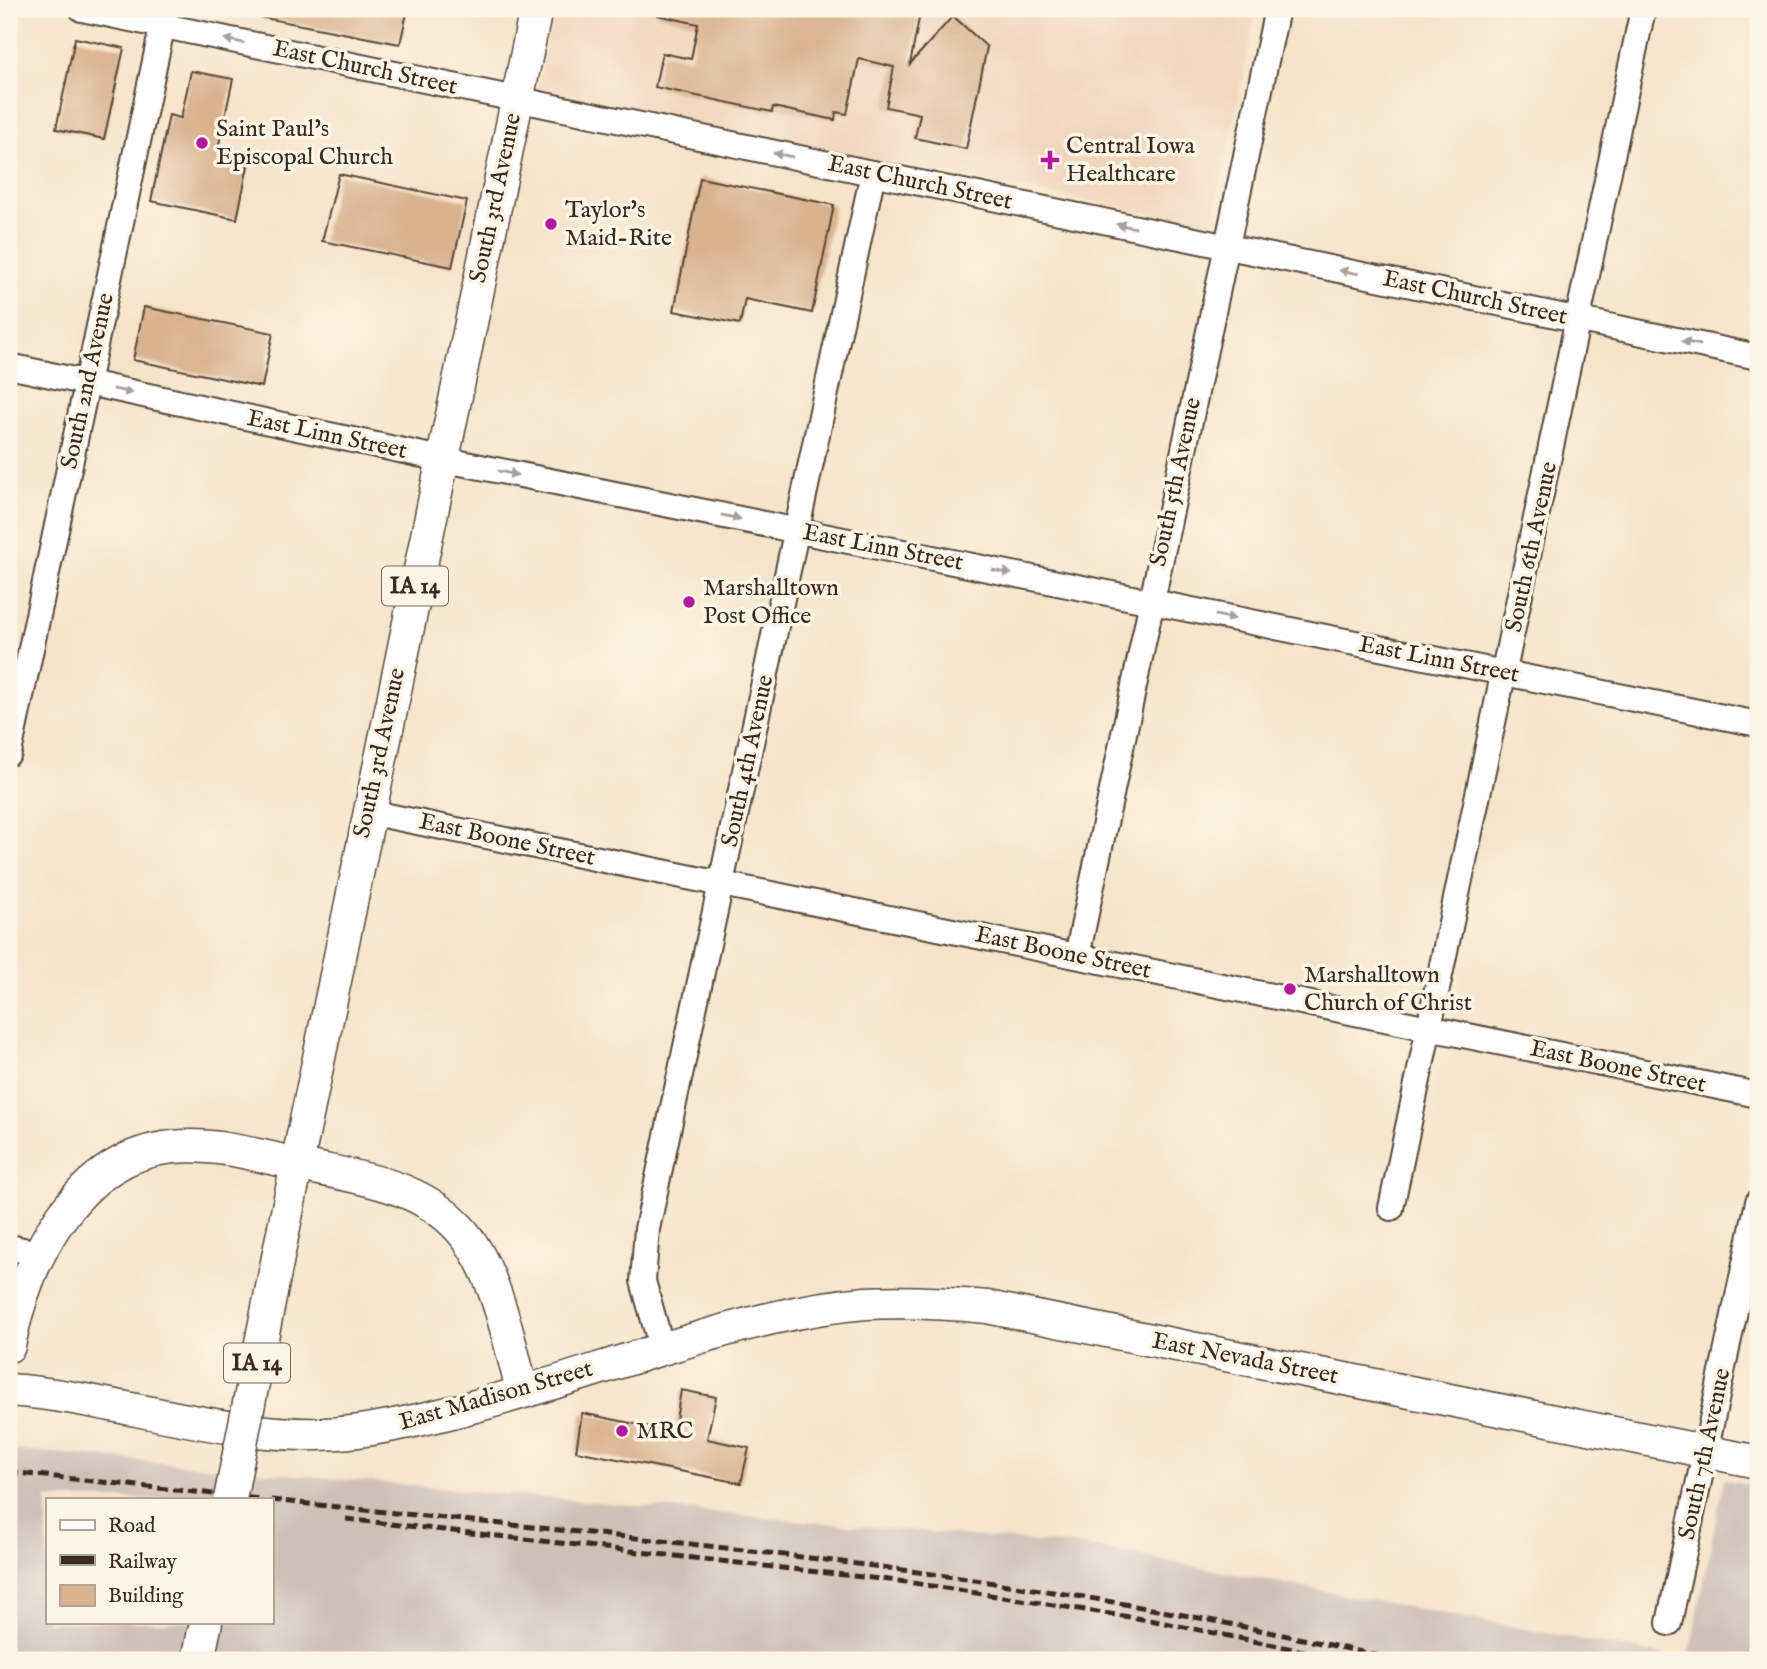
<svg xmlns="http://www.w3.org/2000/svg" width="1767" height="1669" font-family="'IM FELL English',serif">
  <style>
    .built { fill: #f0d5bc }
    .industrial { fill: #cec1b9; fill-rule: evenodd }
    .building { fill: #dab28e }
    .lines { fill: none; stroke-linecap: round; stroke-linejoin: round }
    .minor-casing { stroke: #574638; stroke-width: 28 }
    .major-casing { stroke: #574638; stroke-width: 35 }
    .minor { stroke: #fff; stroke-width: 24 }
    .major { stroke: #fff; stroke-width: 32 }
    .rail { stroke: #3b2a1e; stroke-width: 5; stroke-dasharray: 10 5; stroke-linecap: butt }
    .major-bridge-casing { stroke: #574638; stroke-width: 35; stroke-linecap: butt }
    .major-bridge { stroke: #fff; stroke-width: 32 }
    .oneway { fill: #a79f9a }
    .poi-dot { fill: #b5179e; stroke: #fcf5e5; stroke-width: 2.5 }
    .labels { text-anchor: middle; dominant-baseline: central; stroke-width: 7; stroke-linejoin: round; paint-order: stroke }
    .shield { fill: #fcf5e5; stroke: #75675a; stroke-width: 2 }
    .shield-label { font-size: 23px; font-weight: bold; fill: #3b2a1e }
    .street-label { font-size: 24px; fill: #3b2a1e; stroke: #fcf5e5 }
    .poi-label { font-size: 24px; fill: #3b2a1e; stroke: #fcf5e5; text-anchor: start }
  </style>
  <rect width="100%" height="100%" fill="#fcf5e5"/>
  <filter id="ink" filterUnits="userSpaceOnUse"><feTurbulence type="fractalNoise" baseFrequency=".0143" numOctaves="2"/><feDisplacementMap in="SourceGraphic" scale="14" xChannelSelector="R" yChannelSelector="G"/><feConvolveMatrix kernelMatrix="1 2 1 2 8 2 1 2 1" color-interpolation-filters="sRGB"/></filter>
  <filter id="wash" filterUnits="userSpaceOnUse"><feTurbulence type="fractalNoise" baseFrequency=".00686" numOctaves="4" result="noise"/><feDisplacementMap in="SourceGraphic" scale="28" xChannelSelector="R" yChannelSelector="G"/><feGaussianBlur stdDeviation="1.57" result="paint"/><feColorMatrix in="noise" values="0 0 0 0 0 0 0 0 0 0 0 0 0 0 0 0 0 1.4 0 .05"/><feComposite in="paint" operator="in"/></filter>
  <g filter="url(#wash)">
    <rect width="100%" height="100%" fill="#f6e4ca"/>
    <!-- built -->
    <polygon class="built" points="554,9 1257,9 1212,226 536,93"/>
    <!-- industrial -->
    <g class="industrial">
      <path d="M9,1449l1082,98 567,107 17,6h-1666zM47,1499h224v123h-224z"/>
      <polygon points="1724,1479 1758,1487 1758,1660 1714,1660 1690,1652"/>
    </g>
    <g id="blocks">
      <!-- building -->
      <g class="building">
        <polygon points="250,9 408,9 400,44 249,15"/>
        <polygon points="657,9 921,9 910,64 953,16 987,47 966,149 915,138 920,114 886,107 894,67 859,59 847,114 836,112 835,120 773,107 772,112 655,87 662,53 691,59 698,24 657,15"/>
        <polygon points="75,38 124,48 104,139 56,129"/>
        <polygon points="191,71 233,79 218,149 250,156 237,219 151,201 169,115 181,118"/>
        <polygon points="339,174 467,201 452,267 322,241"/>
        <polygon points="700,178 834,205 812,313 745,299 740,324 674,311"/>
        <polygon points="144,307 273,333 262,387 133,360"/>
        <polygon points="681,1390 716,1397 707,1439 749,1448 741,1483 576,1451 582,1413 674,1432"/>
      </g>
    </g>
  </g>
  <g filter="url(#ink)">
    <use href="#blocks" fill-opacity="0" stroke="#574638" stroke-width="2"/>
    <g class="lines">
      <defs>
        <g id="minor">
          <polyline points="82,9 1758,357"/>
          <polyline points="9,366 441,459 1758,724"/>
          <polyline points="9,753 166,9"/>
          <polyline points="368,812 1758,1095"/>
          <polyline points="1077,956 1277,9"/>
          <polyline points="1391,1208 1643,9"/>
          <polyline points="9,1247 37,1253"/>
          <polyline points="662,1349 643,1281 647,1229 873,173"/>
          <polyline points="1669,1623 1758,1202"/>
        </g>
        <g id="major">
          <polyline points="284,1227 536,9"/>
          <path d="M9,1346c16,-85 67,-190 164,-199 46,-5 97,12 142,21 52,11 106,19 144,60 36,38 50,113 63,162"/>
          <path d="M9,1390c116,8 233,57 350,41 108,-16 212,-55 316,-86 62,-19 126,-37 191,-42 41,-2 80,0 121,4l771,155"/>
          <polyline points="198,1660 206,1622"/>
        </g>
      </defs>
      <!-- minor casing -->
      <use href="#minor" class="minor-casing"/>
      <!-- major casing -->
      <use href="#major" class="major-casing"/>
      <!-- minor -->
      <use href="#minor" class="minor"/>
      <!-- major -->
      <use href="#major" class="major"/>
      <!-- rail -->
      <g class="rail">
        <polyline points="9,1472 260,1499"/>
        <path d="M271,1500c252,27 505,49 756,88 124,19 248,44 370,72"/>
        <polyline points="346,1519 907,1582 1155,1621 1347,1660"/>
        <polyline points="1544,1658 1550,1660"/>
      </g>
      <defs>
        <polyline id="major-bridge" points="230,1499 284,1227"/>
      </defs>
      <!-- major-bridge casing -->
      <use href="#major-bridge" class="major-bridge-casing"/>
      <!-- major-bridge -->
      <use href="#major-bridge" class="major-bridge"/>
    </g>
    <!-- one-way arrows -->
    <defs><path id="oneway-solid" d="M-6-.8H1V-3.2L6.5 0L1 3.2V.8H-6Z" transform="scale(1.75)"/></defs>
    <g class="oneway">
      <use href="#oneway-solid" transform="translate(234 41) rotate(-168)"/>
      <use href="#oneway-solid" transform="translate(783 155) rotate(-168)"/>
      <use href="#oneway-solid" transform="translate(1126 226) rotate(-168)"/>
      <use href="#oneway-solid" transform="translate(1349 272) rotate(-168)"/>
      <use href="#oneway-solid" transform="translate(1691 343) rotate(-168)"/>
      <use href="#oneway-solid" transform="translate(123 391) rotate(12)"/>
      <use href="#oneway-solid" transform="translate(508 473) rotate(11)"/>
      <use href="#oneway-solid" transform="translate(731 517) rotate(11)"/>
      <use href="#oneway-solid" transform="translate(1002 572) rotate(11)"/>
      <use href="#oneway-solid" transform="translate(1225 617) rotate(11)"/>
    </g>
  </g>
  <!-- markers -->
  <g class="poi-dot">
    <circle cx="202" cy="143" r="7"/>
    <path d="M1046.5 149.5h7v7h7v7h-7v7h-7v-7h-7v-7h7z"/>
    <circle cx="551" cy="224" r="7"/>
    <circle cx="689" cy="602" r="7"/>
    <circle cx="1290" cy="989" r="7"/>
    <circle cx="622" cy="1431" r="7"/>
  </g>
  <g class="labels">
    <!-- shield labels -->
    <g class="shield">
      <rect x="382" y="566.5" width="66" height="39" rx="5"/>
      <rect x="224" y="1343.5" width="66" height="39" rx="5"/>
    </g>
    <g class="shield-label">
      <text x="415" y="586">IA 14</text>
      <text x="257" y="1363">IA 14</text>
    </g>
    <!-- street labels -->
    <g class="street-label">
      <text transform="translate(365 68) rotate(12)">East Church Street</text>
      <text transform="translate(920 183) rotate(12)">East Church Street</text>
      <text transform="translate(496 198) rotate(-78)">South 3rd Avenue</text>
      <text transform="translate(1475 298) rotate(12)">East Church Street</text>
      <text transform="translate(88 381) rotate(-78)">South 2nd Avenue</text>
      <text transform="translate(327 435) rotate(12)">East Linn Street</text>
      <text transform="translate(1176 482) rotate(-78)">South 5th Avenue</text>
      <text transform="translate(1532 547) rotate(-78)">South 6th Avenue</text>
      <text transform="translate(883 548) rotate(11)">East Linn Street</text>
      <text transform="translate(1439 660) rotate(11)">East Linn Street</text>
      <text transform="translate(380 753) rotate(-78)">South 3rd Avenue</text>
      <text transform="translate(748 761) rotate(-78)">South 4th Avenue</text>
      <text transform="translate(507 840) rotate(12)">East Boone Street</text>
      <text transform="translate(1063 953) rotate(12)">East Boone Street</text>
      <text transform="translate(1618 1067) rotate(12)">East Boone Street</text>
      <text transform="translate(1245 1359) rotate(11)">East Nevada Street</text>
      <text transform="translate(496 1396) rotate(-16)">East Madison Street</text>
      <text transform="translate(1705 1454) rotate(-78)">South 7th Avenue</text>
    </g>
    <!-- poi labels -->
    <g class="poi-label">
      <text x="216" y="129">Saint Paul's<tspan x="216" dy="28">Episcopal Church</tspan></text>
      <text x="1066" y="146">Central Iowa<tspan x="1066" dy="28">Healthcare</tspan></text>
      <text x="565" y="210">Taylor's<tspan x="565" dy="28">Maid-Rite</tspan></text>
      <text x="703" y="588">Marshalltown<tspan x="703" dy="28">Post Office</tspan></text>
      <text x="1304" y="975">Marshalltown<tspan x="1304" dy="28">Church of Christ</tspan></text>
      <text x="636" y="1431">MRC</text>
    </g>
  </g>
  <!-- margin -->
  <rect width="1767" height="1669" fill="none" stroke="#fcf5e5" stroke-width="35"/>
  <!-- legend -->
  <rect x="46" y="1498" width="228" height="126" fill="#fcf5e5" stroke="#afa495" stroke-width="2"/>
  <rect x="60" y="1520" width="35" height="10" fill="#ffffff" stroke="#afa495" stroke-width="2"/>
  <text x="108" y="1532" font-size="21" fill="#3b2a1e">Road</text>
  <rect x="60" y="1555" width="35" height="10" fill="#3b2a1e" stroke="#afa495" stroke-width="2"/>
  <text x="108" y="1568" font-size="21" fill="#3b2a1e">Railway</text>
  <rect x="60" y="1585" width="35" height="21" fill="#dab28e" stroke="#afa495" stroke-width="2"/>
  <text x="108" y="1602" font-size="21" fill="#3b2a1e">Building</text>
</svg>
